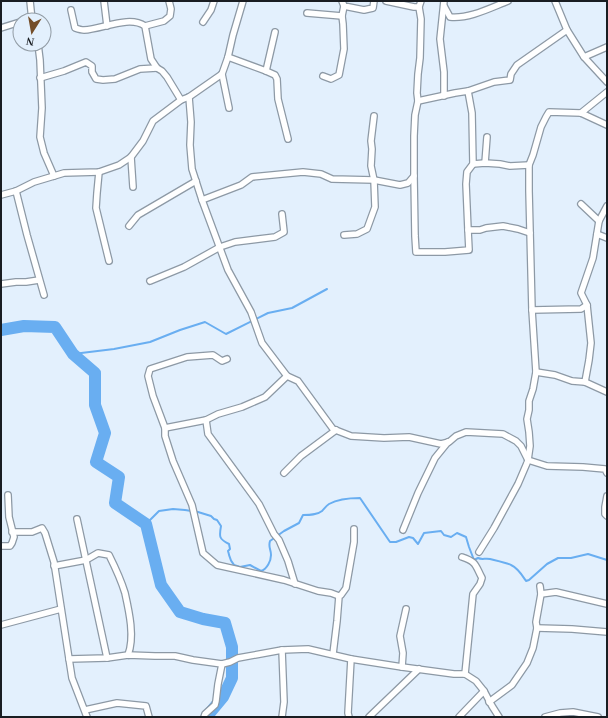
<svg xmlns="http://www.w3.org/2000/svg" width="608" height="718" font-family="'Times New Roman',serif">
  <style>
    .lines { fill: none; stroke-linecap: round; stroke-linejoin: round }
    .stream { stroke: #69aef1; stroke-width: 2 }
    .river { stroke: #69aef1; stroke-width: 12 }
    .minor-casing { stroke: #8d99a5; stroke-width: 8 }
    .minor { stroke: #fff; stroke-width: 5.5 }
  </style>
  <rect width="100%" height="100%" fill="#e3f0fd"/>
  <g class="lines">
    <!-- stream -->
    <g class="stream">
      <polyline points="73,354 114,349 150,342 180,330 205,322 226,334 268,313 292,308 327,289"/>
      <path d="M146,524l13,-13 14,-2 12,1 13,2 13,4 3,3 3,1 4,6c-2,11 -2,13 8,18l1,5 -2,2c2,6 1,8 6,14l6,2 10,-2 11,6c6,-2 10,-10 10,-16 0,-6 -3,-8 -1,-14l14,-10 15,-8 4,-8c7,0 14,0 19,-4 2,-2 4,-5 7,-7 9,-5 20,-6 31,-6l30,44h6l13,-5 4,1 5,6 6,-11 17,-2 3,4 7,2 6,-4 9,4 3,10 5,13 4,-2c4,2 7,0 12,1 4,1 18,4 21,6 7,3 11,10 15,16l3,-1 18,-16 11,-6h13l17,-4 19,6"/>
    </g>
    <!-- river -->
    <polyline class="river" points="1,330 24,326 55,327 73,354 95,373 95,405 105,433 96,462 119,477 115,503 146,524 161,585 180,612 203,619 225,623 232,647 232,678 223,697 208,715 208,717"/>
    <defs>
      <g id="minor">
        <polyline points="30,1 32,20"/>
        <polyline points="104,1 107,26"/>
        <polyline points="342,1 344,6 364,10 373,8 374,1"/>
        <polyline points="386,1 414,7 419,7 421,1"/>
        <polyline points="444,1 440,39 444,72 444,96"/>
        <polyline points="555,1 567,30 584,57 607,82"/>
        <path d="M444,6l6,11c19,2 40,-9 58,-16"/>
        <path d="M71,10l4,18c3,1 6,2 9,2 19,-1 45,-15 61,-4l6,33 6,9 5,3 5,6 14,23"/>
        <polyline points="307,13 342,16"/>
        <polyline points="203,22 211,10 214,1"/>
        <polyline points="145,26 164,21 170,16 171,9 169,1"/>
        <polyline points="1,28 20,22"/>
        <polyline points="38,44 40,60 42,108 40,137 44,153 54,176"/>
        <polyline points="228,57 266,71 275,75 277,79 278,99 288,139"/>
        <polyline points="584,57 607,47"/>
        <polyline points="266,71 275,32"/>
        <polyline points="222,74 229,108"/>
        <polyline points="323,76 331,79 339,75 344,49 343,24 342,16 344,6"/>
        <polyline points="40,78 64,71 86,62 92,66 92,72 96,79 103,80 115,79 140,69 157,68"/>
        <polyline points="468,91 494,82 510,80 511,74 517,65 567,30"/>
        <polyline points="189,97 191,122 190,145 192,169 202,200 228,270 251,312 262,343 287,376 298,381 333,429 351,436 384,438 409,437 441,444 449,442 456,436 466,432 503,434 516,441 521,446 528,460 547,466 583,467 605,469 607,473"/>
        <polyline points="418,101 455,93 468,91 472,113 473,164 467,172 466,184 468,230"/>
        <polyline points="581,113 607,92"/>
        <polyline points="131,157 133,187"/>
        <polyline points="485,163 487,137"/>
        <polyline points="473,164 485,163 500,164 510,166 529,165"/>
        <polyline points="99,172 97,193 96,208 109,261"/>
        <polyline points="414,176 415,236 416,252 445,252 469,250 468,230 480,230 486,228 503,226 518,229 530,233"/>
        <polyline points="16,191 27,235 44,295"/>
        <polyline points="1,195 16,191 34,182 64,173 99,172 119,165 131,157 143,141 153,121 181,100 189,97 222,74 228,57 233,35 243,1"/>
        <polyline points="202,200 241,185 252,177 303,172 321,174 332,179 374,180 400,185 408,183 414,176 414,136 415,115 418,101 417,93 418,74 420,58 421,19 419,7"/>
        <polyline points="581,204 599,221"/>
        <polyline points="129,226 138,215 196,181"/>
        <polyline points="597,234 607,238"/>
        <polyline points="344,235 357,234 367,229 375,207 374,180 371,166 372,149 371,141 374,116"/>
        <polyline points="150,281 184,267 220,247 235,242 275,237 284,232 282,214"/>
        <polyline points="1,284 16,282 26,282 39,280"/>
        <polyline points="532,310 581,309 587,305"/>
        <polyline points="227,359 222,361 213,355 187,357 150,369 148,376 153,396 165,428 165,436 173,461 192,505 203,553 217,565 284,580 318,591 331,593 339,596"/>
        <polyline points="536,372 555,375 572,381 585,382 607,392"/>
        <polyline points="585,382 589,360 591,343 587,305 581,293 593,258 599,221 607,206"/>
        <polyline points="206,420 208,434 259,504 274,534 279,540 288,561 295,584"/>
        <polyline points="165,428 206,420 218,414 242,407 265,397 287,376"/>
        <polyline points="284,473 301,456 336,430"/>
        <polyline points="607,496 605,507 605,514 607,516"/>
        <polyline points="77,519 107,658"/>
        <polyline points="403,530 418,493 435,458 448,442"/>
        <polyline points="12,532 32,532 42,528 45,533 54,562 72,678 87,717"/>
        <polyline points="1,546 10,546 12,543 14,537 9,517 8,495"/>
        <polyline points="479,552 494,528 518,484 527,463 528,460 530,446 529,432 527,419 529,410 529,401 533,389 536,372 532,310 529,191 529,165 533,155 541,127 546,117 549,112 581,113 607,125"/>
        <path d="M462,557c15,5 13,8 20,21l-2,6 -7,10 -8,80"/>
        <path d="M54,566l32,-6 12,-7 11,2c6,12 12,25 16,38 4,18 10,44 3,62"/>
        <polyline points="541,594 556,592 607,604"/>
        <polyline points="1,625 61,609"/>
        <polyline points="537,628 572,629 607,632"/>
        <polyline points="333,654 337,621 339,596 341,595 346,588 354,542 354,529"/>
        <polyline points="69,659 107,658 128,655 155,656 175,656 193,660 222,664 230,662 238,658 282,650 308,649 351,659 402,667 454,674 465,674 476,681 484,691"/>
        <polyline points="402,667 403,653 400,636 406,609"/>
        <polyline points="489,702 512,685 527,663 533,648 537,628 536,622 541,594 540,586"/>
        <polyline points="85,710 117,703 146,706 149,717"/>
        <polyline points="204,717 205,714 215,705 216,701 218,684 222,664"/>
        <polyline points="282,717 284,702 282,650"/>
        <polyline points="349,717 348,713 351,659"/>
        <polyline points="369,717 419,669"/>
        <polyline points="459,717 484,691 492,706 499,717"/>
        <polyline points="545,717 560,713 573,712 598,717"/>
      </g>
    </defs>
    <!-- minor casing -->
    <use href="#minor" class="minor-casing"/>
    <!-- minor -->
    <use href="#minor" class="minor"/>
  </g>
  <!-- border -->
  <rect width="608" height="718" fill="none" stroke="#191d22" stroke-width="4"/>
  <!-- north arrow -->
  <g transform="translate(32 32) rotate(191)"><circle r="19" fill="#e3f0fd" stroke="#929ca5"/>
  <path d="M0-3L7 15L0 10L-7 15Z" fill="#744e2a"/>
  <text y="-6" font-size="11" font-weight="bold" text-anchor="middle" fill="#191d22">N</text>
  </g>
</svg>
